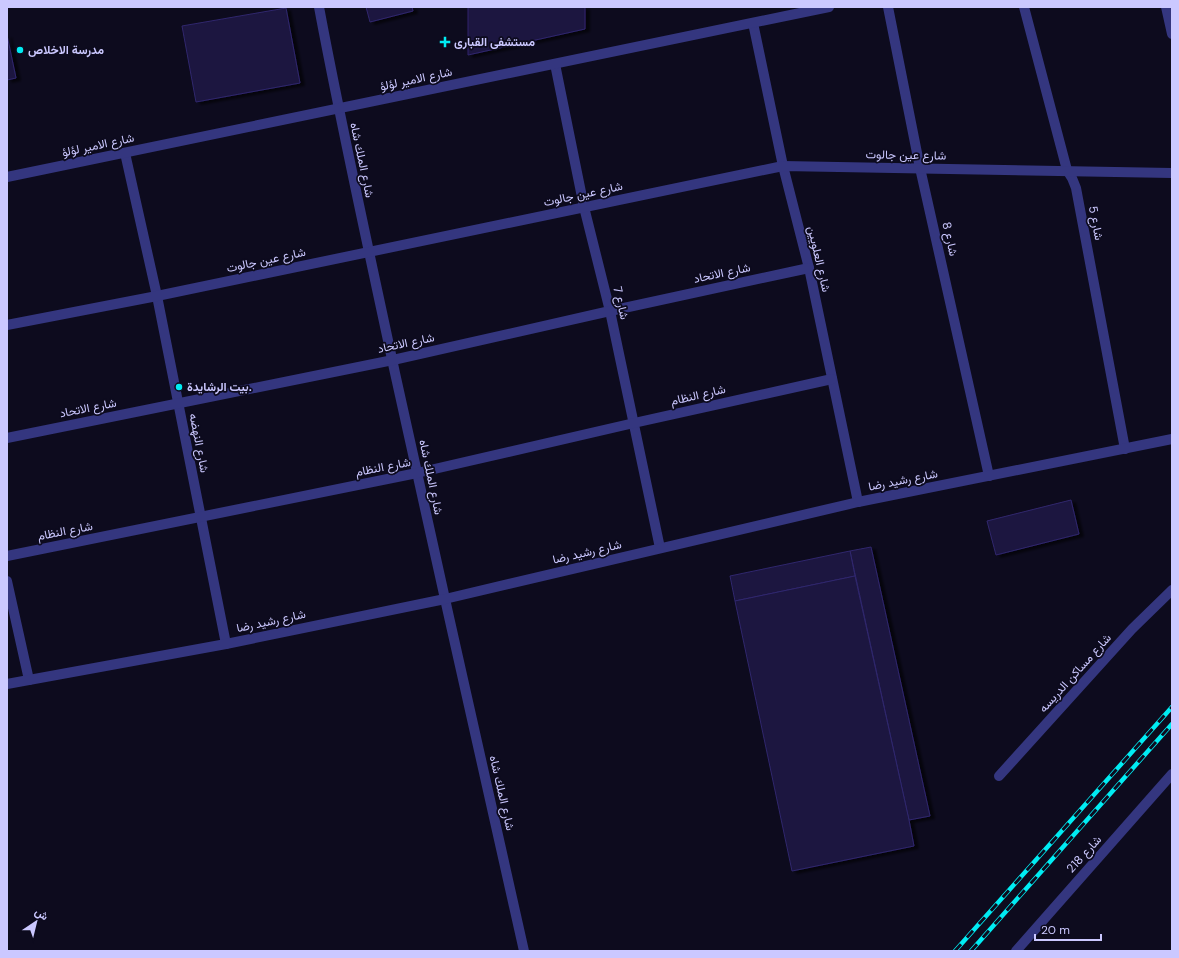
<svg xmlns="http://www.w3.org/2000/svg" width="1179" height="958" font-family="'DM Sans',Vazirmatn,sans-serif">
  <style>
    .building { fill: #1c1640; stroke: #30276d; filter: url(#shadow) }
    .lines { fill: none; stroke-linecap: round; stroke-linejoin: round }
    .minor { stroke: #34367f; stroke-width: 10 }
    .rail-casing { stroke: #00ecf3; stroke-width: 4.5 }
    .rail { stroke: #0d0b1e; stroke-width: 3; stroke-dasharray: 9; stroke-linecap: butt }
    .poi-dot { fill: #00ecf3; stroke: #0d0b1e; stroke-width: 1.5 }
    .labels { text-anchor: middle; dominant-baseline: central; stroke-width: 3.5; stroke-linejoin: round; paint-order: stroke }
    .poi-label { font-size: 12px; font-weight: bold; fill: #cbc8ff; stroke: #0d0b1e; text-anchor: start }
    .street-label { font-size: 12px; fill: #cbc8ff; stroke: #0d0b1e }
  </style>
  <defs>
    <filter id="shadow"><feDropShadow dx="4.5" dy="2.5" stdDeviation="1" flood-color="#0009"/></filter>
  </defs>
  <rect width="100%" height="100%" fill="#0d0b1e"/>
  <!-- building -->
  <g class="building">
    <polygon points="366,7 412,7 413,11 370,22"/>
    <polygon points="468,7 585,7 585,29 468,55"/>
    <polygon points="286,8 300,83 196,102 182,26"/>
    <polygon points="7,35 16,78 7,80"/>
    <polygon points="1071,500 1079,534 996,555 987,521"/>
    <polygon points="871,547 930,816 909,820 850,551"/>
    <polygon points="850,551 855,576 735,601 730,576"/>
    <polygon points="855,576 909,820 914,846 792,871 735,601"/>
  </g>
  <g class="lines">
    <!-- minor -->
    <g class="minor">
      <path d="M319,7c23,123 50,244 76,366 42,193 86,385 129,578"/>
      <polyline points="888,7 920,168 989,476"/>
      <polyline points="1024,7 1067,170 1072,178 1076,188 1125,449"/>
      <polyline points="1166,7 1172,34"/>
      <polyline points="753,23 783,166 809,268 858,502"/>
      <polyline points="555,64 584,207 610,311 660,548"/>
      <polyline points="125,153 157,296 226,644"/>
      <polyline points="7,177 829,7"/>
      <polyline points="7,325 157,296 783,166 1172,173"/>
      <polyline points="7,438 393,360 610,311 809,268"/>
      <polyline points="7,556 417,473 634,423 832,379"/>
      <polyline points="7,581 29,680"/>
      <polyline points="7,684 226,644 445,599 858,502 1172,439"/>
      <polyline points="999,776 1132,629 1172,590"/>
      <polyline points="1016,951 1172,774"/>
    </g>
    <defs>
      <g id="rail">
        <polyline points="955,951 1172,707"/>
        <polyline points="971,951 1172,724"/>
      </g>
    </defs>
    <!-- rail casing -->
    <use href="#rail" class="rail-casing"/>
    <!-- rail -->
    <use href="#rail" class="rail"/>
  </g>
  <!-- markers -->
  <g class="poi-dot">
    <path d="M443 36h4v4h4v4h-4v4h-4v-4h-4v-4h4z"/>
    <circle cx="20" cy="50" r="4"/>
    <circle cx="179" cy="387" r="4"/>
  </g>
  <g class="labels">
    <!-- poi labels -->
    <g class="poi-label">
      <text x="454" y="42">مستشفى القبارى</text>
      <text x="28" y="50">مدرسة الاخلاص</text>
      <text x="187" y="387">بيت الرشايدة.</text>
    </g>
    <!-- street labels -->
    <g class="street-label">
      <text transform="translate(416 79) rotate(-12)">شارع الامير لؤلؤ</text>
      <text transform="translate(98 145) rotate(-12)">شارع الامير لؤلؤ</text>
      <text transform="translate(906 155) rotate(1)">شارع عين جالوت</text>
      <text transform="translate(362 160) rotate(78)">شارع الملك شاه</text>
      <text transform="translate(583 194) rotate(-12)">شارع عين جالوت</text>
      <text transform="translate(1096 223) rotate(79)">شارع 5</text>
      <text transform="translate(950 239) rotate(77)">شارع 8</text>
      <text transform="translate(819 259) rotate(77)">شارع العلويين</text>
      <text transform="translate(266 260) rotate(-12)">شارع عين جالوت</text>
      <text transform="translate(722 273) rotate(-12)">شارع الاتحاد</text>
      <text transform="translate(621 303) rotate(77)">شارع 7</text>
      <text transform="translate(406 343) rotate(-12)">شارع الاتحاد</text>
      <text transform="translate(698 395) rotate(-13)">شارع النظام</text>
      <text transform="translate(88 408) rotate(-11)">شارع الاتحاد</text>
      <text transform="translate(199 443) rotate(79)">شارع النهضه</text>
      <text transform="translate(383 467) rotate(-11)">شارع النظام</text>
      <text transform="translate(431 477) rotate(78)">شارع الملك شاه</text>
      <text transform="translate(903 480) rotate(-11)">شارع رشيد رضا</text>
      <text transform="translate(65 531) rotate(-11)">شارع النظام</text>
      <text transform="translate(587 552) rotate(-13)">شارع رشيد رضا</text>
      <text transform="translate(271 621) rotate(-12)">شارع رشيد رضا</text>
      <text transform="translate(1075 673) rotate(-48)">شارع مساكن الدريسه</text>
      <text transform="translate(502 793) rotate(77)">شارع الملك شاه</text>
      <text transform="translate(1084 854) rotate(-48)">شارع 218</text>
    </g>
  </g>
  <!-- border -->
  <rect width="1179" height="958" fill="none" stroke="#cbc8ff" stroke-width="16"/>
  <!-- north arrow -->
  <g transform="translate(36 922) rotate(35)" stroke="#0d0b1e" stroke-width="3" paint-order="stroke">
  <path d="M0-3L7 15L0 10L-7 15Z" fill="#cbc8ff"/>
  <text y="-6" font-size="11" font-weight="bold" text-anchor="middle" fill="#cbc8ff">ش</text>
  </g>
  <!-- scale -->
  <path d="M1035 934v6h66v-6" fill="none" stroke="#cbc8ff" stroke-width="2"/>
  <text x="1041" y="934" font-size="12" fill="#cbc8ff" stroke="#0d0b1e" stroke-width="3" paint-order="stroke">20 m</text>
</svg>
